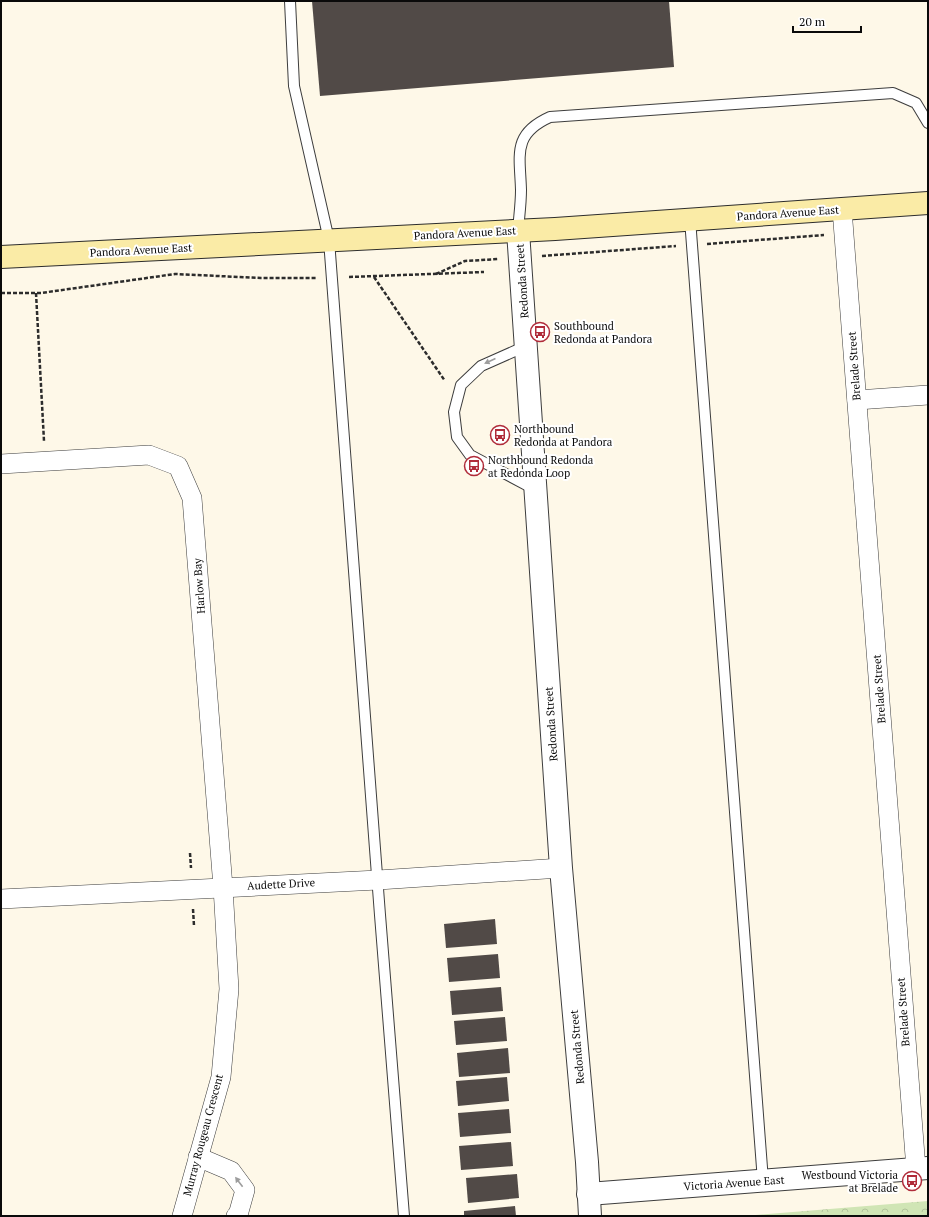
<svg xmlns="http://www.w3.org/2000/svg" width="929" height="1217" font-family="'PT Serif',serif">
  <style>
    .park { fill: url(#park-crowns) }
    .building { fill: #514a47 }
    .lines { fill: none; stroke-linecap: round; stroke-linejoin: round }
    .service-casing { stroke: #3d3d3d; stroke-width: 12 }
    .minor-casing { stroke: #3d3d3d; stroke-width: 20 }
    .tertiary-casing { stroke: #3d3d3d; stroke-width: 24 }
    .secondary-casing { stroke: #2c2c2c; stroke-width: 24 }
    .path { stroke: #2c2c2c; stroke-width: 2.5; stroke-dasharray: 4 2; stroke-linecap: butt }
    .service { stroke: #fff; stroke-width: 10 }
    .minor { stroke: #fff; stroke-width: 19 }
    .tertiary { stroke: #fff; stroke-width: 22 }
    .secondary { stroke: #faeba6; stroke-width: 22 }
    .oneway { fill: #9d9d9d }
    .labels { text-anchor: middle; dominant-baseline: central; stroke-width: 4; stroke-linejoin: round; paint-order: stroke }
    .street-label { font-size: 11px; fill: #0a0a0a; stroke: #fff }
    .poi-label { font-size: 11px; fill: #0a0a0a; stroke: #fff; text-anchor: start }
  </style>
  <defs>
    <pattern id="park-crowns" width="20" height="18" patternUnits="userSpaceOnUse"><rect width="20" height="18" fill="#d0e5b5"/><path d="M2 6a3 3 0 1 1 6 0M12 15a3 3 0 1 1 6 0" fill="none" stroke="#b1c39a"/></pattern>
  </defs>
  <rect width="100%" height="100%" fill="#fef8e8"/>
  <!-- park -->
  <polygon class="park" points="928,1201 928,1216 744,1216"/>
  <!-- building -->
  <g class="building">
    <polygon points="312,1 669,1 674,67 320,96"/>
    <polygon points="495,919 497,944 446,948 444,924"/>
    <polygon points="498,954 500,978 449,982 447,958"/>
    <polygon points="501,987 503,1011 452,1015 450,991"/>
    <polygon points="505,1017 507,1041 456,1045 454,1021"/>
    <polygon points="508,1048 510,1073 459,1077 457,1053"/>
    <polygon points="507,1077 509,1101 458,1106 456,1081"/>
    <polygon points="509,1109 511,1133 460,1137 458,1113"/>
    <polygon points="511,1142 513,1166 461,1170 459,1146"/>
    <polygon points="517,1174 519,1198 468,1203 466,1178"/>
    <polygon points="515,1206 516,1216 464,1216 464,1211"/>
  </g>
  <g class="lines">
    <defs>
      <g id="service">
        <polyline points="290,1 294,86 329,240 380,915 404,1216"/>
        <polyline points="690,219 763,1181"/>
        <path d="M518,231c1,-14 3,-27 3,-41 -1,-35 -9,-56 29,-73l343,-24 23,10 12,20"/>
        <polyline points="526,346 481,366 461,385 454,412 457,437 470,455 536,490"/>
      </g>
      <g id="minor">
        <polyline points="842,209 916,1169"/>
        <polyline points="857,400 928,395"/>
        <polyline points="1,464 149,455 178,466 192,498 223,887 229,989 221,1077 182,1216"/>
        <polyline points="1,899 378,880 561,868"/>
        <polyline points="198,1157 231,1171 245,1190 238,1215 236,1216"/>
      </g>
      <g id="tertiary">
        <polyline points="518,231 561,868 587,1162 590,1216"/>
        <polyline points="588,1194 928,1168"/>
      </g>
      <polyline id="secondary" points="1,257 555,229 928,203"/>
    </defs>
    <!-- service casing -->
    <use href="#service" class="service-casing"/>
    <!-- minor casing -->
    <use href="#minor" class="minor-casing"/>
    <!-- tertiary casing -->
    <use href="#tertiary" class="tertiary-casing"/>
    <!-- secondary casing -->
    <use href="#secondary" class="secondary-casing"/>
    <!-- path -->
    <g class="path">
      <polyline points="707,244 824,235"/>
      <polyline points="542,256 676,246"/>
      <polyline points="436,274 465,261 499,259"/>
      <polyline points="349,277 484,272"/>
      <polyline points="374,277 445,381"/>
      <polyline points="1,293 41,293 175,274 261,278 316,278"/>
      <polyline points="36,293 44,441"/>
      <polyline points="190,853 191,868"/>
      <polyline points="193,909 194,926"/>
    </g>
    <!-- service -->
    <use href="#service" class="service"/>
    <!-- minor -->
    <use href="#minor" class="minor"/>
    <!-- tertiary -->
    <use href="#tertiary" class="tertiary"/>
    <!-- secondary -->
    <use href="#secondary" class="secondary"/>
  </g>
  <!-- one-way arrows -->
  <defs><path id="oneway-solid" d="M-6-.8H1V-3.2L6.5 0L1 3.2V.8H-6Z"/></defs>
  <g class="oneway">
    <use href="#oneway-solid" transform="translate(490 361) rotate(156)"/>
    <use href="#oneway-solid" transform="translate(239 1182) rotate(-127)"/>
  </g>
  <!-- icons -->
  <defs>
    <symbol id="bus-ring" viewBox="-11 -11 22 22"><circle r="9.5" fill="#fff" stroke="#b02c3a" stroke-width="1.5"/><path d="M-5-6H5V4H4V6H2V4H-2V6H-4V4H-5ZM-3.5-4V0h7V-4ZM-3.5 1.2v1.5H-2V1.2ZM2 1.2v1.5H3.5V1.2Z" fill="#b02c3a"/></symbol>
  </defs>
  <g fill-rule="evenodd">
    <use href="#bus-ring" x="529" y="321" width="22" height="22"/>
    <use href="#bus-ring" x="489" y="424" width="22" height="22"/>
    <use href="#bus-ring" x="463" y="455" width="22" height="22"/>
    <use href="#bus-ring" x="901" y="1170" width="22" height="22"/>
  </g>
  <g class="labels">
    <!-- street labels -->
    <g class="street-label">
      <text transform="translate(788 213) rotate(-4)">Pandora Avenue East</text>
      <text transform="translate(465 233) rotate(-3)">Pandora Avenue East</text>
      <text transform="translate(141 250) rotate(-3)">Pandora Avenue East</text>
      <text transform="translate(522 281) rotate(-94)">Redonda Street</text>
      <text transform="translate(854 366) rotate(-94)">Brelade Street</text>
      <text transform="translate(199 586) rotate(-94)">Harlow Bay</text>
      <text transform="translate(879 689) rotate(-94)">Brelade Street</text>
      <text transform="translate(551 724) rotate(-94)">Redonda Street</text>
      <text transform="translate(281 884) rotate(-3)">Audette Drive</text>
      <text transform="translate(903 1012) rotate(-94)">Brelade Street</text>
      <text transform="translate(577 1047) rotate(-95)">Redonda Street</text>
      <text transform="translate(203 1135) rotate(-75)">Murray Rougeau Crescent</text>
      <text transform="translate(734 1183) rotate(-4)">Victoria Avenue East</text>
    </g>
    <!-- poi labels -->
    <g class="poi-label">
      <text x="554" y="326">Southbound<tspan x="554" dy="13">Redonda at Pandora</tspan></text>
      <text x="514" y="429">Northbound<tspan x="514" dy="13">Redonda at Pandora</tspan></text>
      <text x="488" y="460">Northbound Redonda<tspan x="488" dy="13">at Redonda Loop</tspan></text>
      <text x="898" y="1175" text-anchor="end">Westbound Victoria<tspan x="898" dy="13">at Brelade</tspan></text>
    </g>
  </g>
  <!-- border -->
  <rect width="929" height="1217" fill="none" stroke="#0a0a0a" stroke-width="4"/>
  <!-- scale -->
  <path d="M793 26v6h68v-6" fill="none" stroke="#0a0a0a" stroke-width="2"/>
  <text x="799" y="26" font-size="12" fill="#0a0a0a" stroke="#ffffff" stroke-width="3" paint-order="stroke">20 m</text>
</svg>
